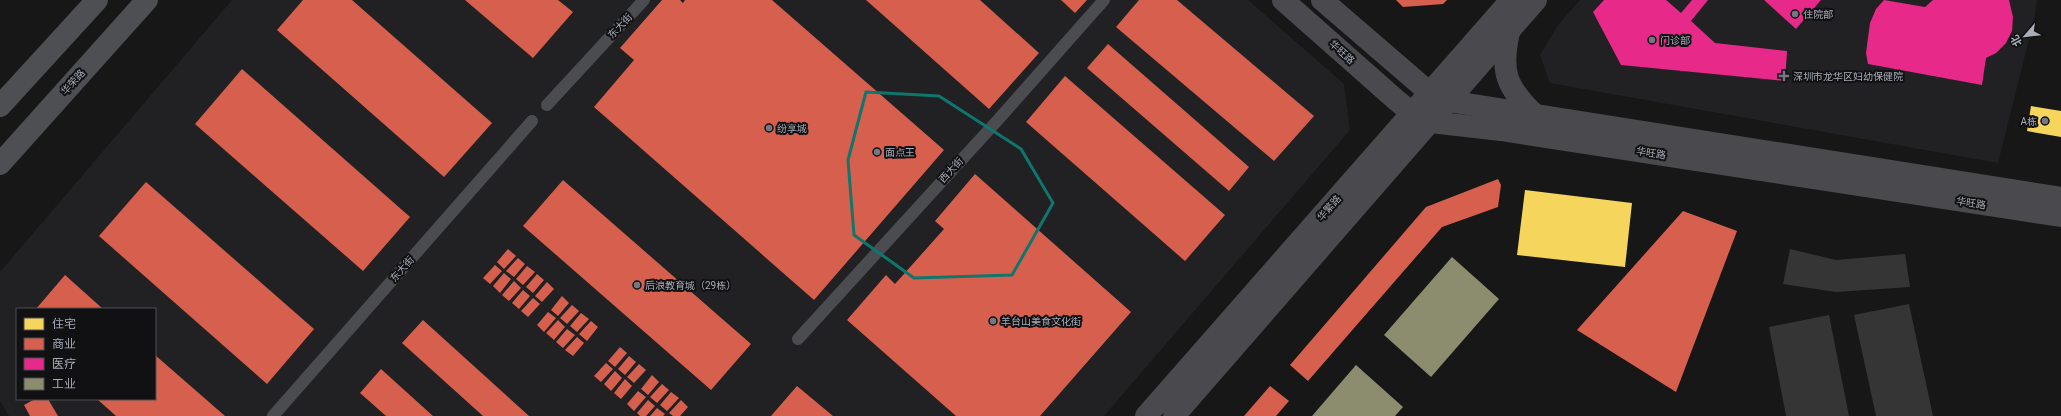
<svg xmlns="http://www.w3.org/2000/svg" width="2061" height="416" font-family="Roboto,'Noto Sans SC',sans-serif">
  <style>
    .built { fill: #212123; fill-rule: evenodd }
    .homes { fill: #f6d55c }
    .shops { fill: #d6604d }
    .health { fill: #e7298a }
    .industry { fill: #8c8c6e }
    .building { fill: #353536 }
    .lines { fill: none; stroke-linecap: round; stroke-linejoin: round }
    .pedestrian { stroke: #4b4c50; stroke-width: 12 }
    .secondary { stroke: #4a4a4e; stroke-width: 22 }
    .primary { stroke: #4d4f52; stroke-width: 22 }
    .marked { fill: none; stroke: #0f766e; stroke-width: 3; stroke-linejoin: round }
    .poi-dot { fill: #757880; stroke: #111113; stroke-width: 1.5 }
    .labels { text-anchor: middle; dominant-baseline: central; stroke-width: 4; stroke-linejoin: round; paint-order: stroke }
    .poi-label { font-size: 10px; fill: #a8adb8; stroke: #111113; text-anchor: start }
    .street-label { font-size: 10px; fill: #a8adb8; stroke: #111113 }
  </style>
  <rect width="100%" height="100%" fill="#171717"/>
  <!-- built -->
  <g class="built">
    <path d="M232,0h1016l96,84 6,46 -246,286h-1095l-9,-15v-129zM17,309h138v90h-138z"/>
    <polygon points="1580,0 2037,0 2035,15 1998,163 1550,83 1540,55 1558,25"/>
  </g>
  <!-- homes -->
  <g class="homes">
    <polygon points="2031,106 2061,111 2061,137 2027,131"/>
    <polygon points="1525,190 1632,203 1625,267 1517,255"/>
  </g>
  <!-- shops -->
  <g class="shops">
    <polygon points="303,0 352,0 492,123 444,177 277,30"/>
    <polygon points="465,0 558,0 573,12 533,58"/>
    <polygon points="662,0 680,0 683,3 685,0 772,0 944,150 814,300 594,107 634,60 620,48"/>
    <polygon points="866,0 980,0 1039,53 989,109"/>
    <polygon points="1061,0 1087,0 1075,13"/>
    <polygon points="1139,0 1177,0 1314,116 1274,161 1116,27"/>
    <polygon points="1396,0 1447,0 1443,4 1403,7"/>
    <polygon points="1108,44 1249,167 1229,191 1087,68"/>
    <polygon points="242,69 410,217 363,271 195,124"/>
    <polygon points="1065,76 1225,215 1185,261 1026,122"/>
    <polygon points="975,174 1131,312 1040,416 956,416 847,320 886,275 895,284 944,229 935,221"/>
    <polygon points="1498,179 1501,185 1498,207 1442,227 1308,381 1290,365 1426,207"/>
    <polygon points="563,180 751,344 711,390 523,226"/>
    <polygon points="146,182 314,329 267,384 99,236"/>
    <polygon points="1683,211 1737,231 1676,392 1577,330"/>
    <polygon points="508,249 516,256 504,269 497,262"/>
    <polygon points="518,258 525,264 514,277 506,271"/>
    <polygon points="495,265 502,271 490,284 483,278"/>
    <polygon points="527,266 535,272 523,285 516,279"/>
    <polygon points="504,273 511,279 500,293 493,286"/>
    <polygon points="537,274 544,280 533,293 526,287"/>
    <polygon points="65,275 103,309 36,309"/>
    <polygon points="514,281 521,288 509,301 502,295"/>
    <polygon points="547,282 554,289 542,302 535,296"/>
    <polygon points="523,290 530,296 519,309 512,303"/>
    <polygon points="562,296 569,303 558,316 551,310"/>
    <polygon points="533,298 540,304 528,317 521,311"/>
    <polygon points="572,305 579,311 567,324 560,318"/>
    <polygon points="548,312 556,318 544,332 537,325"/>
    <polygon points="581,313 589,319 577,332 570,326"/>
    <polygon points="423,320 529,416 483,416 402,343"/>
    <polygon points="558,320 565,327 554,340 546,333"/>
    <polygon points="591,321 598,327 587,341 579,334"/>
    <polygon points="567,329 575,335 563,348 556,342"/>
    <polygon points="577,337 584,343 573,356 565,350"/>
    <polygon points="620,347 627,353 615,367 608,361"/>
    <polygon points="155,355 225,416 116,416 97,399 155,399"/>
    <polygon points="629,356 636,362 625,375 618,369"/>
    <polygon points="606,363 613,369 601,382 594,376"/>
    <polygon points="639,364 646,370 634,383 627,377"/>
    <polygon points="381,369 433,416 386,416 360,393"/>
    <polygon points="615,371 622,378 611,391 604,384"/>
    <polygon points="652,375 659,382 648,395 641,389"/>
    <polygon points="625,379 632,386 621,399 614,393"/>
    <polygon points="662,384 669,390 657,403 650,397"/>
    <polygon points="797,386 833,416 771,416"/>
    <polygon points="1270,386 1289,401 1276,416 1244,416"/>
    <polygon points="638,391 646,397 634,411 627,404"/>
    <polygon points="671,392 679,398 667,411 660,405"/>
    <polygon points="35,399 48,399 58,416 30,416 24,405"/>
    <polygon points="648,400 655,406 646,416 640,416 637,413"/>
    <polygon points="681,400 688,407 680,416 673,416 669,413"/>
    <polygon points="657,408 665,414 663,416 650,416"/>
  </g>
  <!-- health -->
  <g class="health">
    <polygon points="1604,0 1666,0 1681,13 1692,0 1708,0 1691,21 1715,43 1787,51 1785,81 1621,65 1593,12"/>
    <polygon points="1764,0 1821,0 1796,29"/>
    <polygon points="1884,0 1925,7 1933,0 2009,0 2013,17 2012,31 2006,43 1996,53 1986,58 1982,85 1868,64 1866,53 1870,23 1876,9"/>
  </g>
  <!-- industry -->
  <g class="industry">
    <polygon points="1452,257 1499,299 1431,377 1384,335"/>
    <polygon points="1356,365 1403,407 1395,416 1312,416"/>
  </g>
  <!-- building -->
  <g class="building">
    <polygon points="1790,249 1836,260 1905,254 1910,287 1836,292 1783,284"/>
    <polygon points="1909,304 1933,416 1876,416 1854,315"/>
    <polygon points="1829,315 1849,416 1786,416 1769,327"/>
  </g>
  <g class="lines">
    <!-- pedestrian -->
    <g class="pedestrian">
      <polyline points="547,105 644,0"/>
      <polyline points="798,339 997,121 1104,0"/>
      <polyline points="273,416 532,121"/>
    </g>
    <!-- secondary -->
    <g class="secondary">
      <polyline points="1283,0 1395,99 1412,113 1431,122 1501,130 2061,216"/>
      <polyline points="1322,0 1430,93 1448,101 2061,198"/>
      <path d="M1509,32c-9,40 -3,55 27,84"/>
      <polyline points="1146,416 1511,0"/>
      <polyline points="1174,416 1536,0"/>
    </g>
    <!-- primary -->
    <g class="primary">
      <polyline points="0,106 97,0"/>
      <polyline points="0,164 147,0"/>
    </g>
  </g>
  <!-- marked area -->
  <path class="marked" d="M866,92l73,4 82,53 32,54 -41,72 -98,3 -60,-43 -6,-75z"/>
  <!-- markers -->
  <g class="poi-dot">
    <circle cx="1795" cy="14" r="4"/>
    <circle cx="1652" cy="40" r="4"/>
    <path d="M1782 70h4v4h4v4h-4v4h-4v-4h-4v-4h4z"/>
    <circle cx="2045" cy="121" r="4"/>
    <circle cx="769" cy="128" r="4"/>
    <circle cx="877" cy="152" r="4"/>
    <circle cx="637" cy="285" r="4"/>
    <circle cx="993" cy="321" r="4"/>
  </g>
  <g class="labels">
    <!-- poi labels -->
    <g class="poi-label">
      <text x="1803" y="14">住院部</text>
      <text x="1660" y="40">门诊部</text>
      <text x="1793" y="76">深圳市龙华区妇幼保健院</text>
      <text x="2037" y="121" text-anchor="end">A栋</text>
      <text x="777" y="128">纷享城</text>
      <text x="885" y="152">面点王</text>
      <text x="645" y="285">后浪教育城（29栋）</text>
      <text x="1001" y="321">羊台山美食文化街</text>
    </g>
    <!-- street labels -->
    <g class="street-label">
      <text transform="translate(620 26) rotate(-47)">东大街</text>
      <text transform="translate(1342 52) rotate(42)">华旺路</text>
      <text transform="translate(73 82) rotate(-48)">华荣路</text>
      <text transform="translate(1651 153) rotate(9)">华旺路</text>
      <text transform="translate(951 170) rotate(-48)">西大街</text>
      <text transform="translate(1971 203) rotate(9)">华旺路</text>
      <text transform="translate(1329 208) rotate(-49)">华繁路</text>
      <text transform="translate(402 269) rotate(-49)">东大街</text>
    </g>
  </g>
  <!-- legend -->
  <rect x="16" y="308" width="140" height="92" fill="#111113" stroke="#4d4f55"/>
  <rect x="24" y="318" width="20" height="12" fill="#f6d55c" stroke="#4d4f55"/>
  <text x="52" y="328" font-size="12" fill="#a8adb8">住宅</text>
  <rect x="24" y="338" width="20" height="12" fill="#d6604d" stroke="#4d4f55"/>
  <text x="52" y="348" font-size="12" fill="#a8adb8">商业</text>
  <rect x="24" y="358" width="20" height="12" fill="#e7298a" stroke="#4d4f55"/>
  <text x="52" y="368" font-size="12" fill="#a8adb8">医疗</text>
  <rect x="24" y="378" width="20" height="12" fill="#8c8c6e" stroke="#4d4f55"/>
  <text x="52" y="388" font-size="12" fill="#a8adb8">工业</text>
  <!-- north arrow -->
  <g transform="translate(2025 36) rotate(242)" stroke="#111113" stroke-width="3" paint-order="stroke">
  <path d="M0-3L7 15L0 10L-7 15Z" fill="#a8adb8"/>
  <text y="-6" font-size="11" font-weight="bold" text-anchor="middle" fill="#a8adb8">北</text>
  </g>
</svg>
